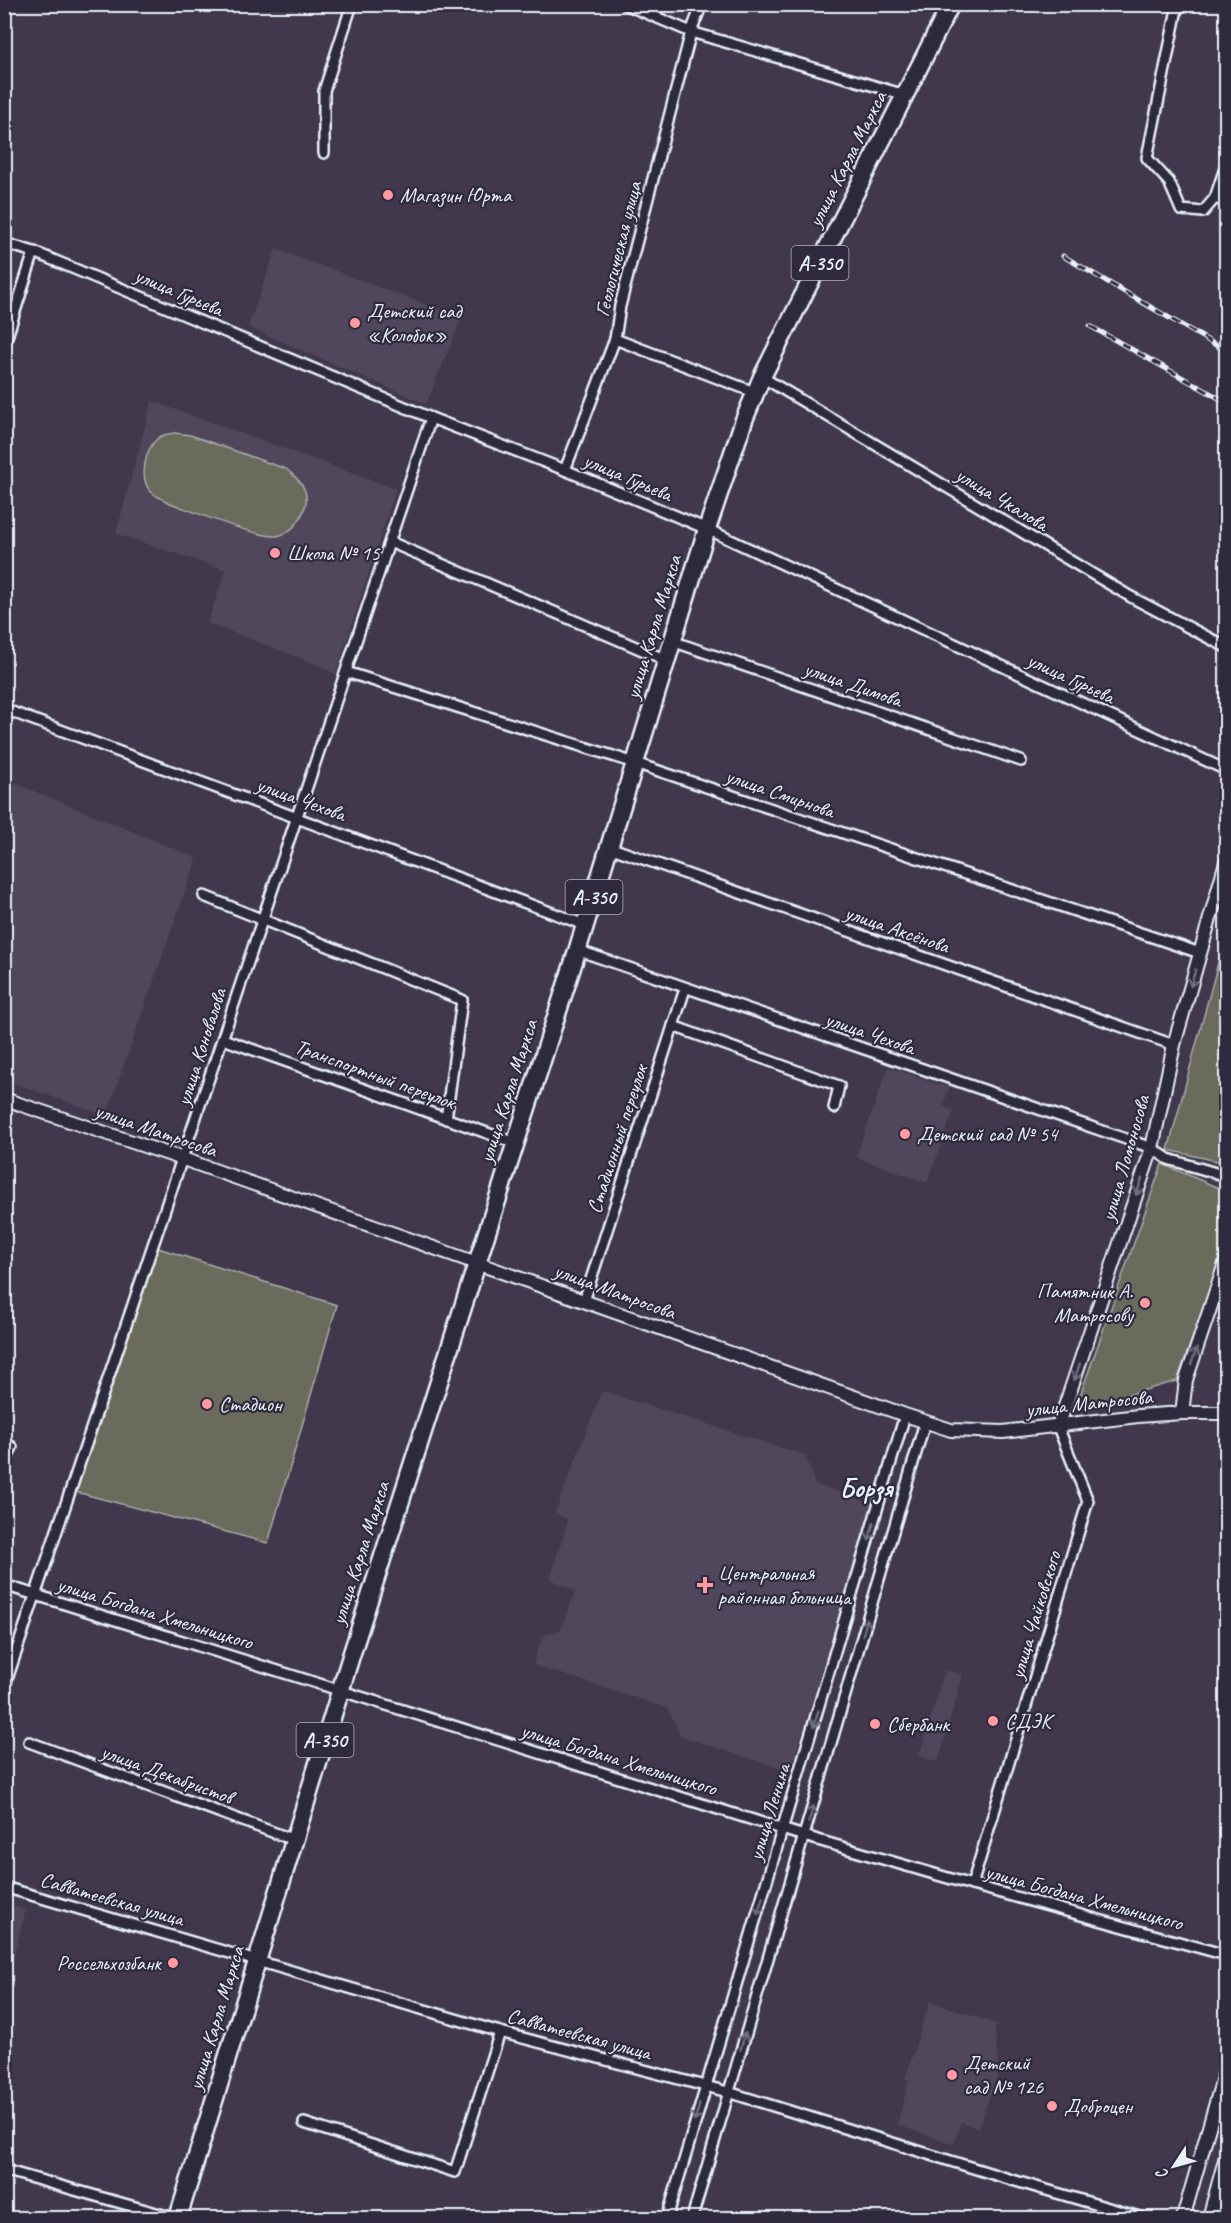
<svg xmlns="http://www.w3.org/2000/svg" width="1231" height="2223" font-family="Caveat,sans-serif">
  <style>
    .built { fill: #51465b }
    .green { fill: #6a6b5d; stroke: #a9aeaa; stroke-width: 1.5 }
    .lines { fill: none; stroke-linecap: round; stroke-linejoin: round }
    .street-casing { stroke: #e8f1f8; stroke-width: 14 }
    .secondary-casing { stroke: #e8f1f8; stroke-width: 16 }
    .highway-casing { stroke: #e8f1f8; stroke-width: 21 }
    .street { stroke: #2f2a3d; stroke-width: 9 }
    .secondary { stroke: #2f2a3d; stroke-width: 12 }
    .highway { stroke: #2f2a3d; stroke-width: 16 }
    .rail-casing { stroke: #e8f1f8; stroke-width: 5 }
    .rail { stroke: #2f2a3d; stroke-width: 3; stroke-dasharray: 9; stroke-linecap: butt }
    .oneway { stroke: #70707e }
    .poi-dot { fill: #ff9aa2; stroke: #2f2a3d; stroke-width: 2 }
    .labels { text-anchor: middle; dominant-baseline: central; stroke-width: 4.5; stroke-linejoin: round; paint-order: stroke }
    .shield { fill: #2f2a3d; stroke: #b0b5c0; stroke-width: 1.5 }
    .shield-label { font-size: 20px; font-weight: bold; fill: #e8f1f8 }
    .street-label { font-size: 21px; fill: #e8f1f8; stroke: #2f2a3d }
    .poi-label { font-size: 21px; fill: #e8f1f8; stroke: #2f2a3d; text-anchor: start }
    .district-label { font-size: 27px; font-weight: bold; fill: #e8f1f8; stroke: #2f2a3d }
  </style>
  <rect width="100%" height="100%" fill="#41384d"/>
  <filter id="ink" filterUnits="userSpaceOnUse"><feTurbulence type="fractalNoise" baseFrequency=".0167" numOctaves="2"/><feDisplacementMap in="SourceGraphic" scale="12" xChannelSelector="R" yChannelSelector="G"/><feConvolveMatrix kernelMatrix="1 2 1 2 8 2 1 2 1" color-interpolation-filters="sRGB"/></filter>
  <g filter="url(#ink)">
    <!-- built -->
    <g class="built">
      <polygon points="276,249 462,318 426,404 248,327"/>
      <polygon points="152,401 396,489 336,674 316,664 207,623 226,570 116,534"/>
      <polygon points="5,779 197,858 106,1116 5,1080"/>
      <polygon points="888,1067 949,1088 943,1106 954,1110 927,1183 856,1157"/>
      <polygon points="602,1391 805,1455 815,1484 872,1504 790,1772 681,1736 667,1708 533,1665 542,1636 561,1629 575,1591 550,1579 568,1520 555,1513"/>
      <polygon points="945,1670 963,1675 938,1762 919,1756"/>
      <polygon points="5,1904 26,1910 5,1988 4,1904"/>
      <polygon points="930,2001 997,2024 995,2032 999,2072 978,2128 961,2122 954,2144 897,2125 909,2080 905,2078"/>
      <polygon points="588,2205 629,2218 582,2218"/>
      <polygon points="1047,2209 1081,2218 1044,2218"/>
    </g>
    <!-- green -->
    <g class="green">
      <path d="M175,433l15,2 96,34c13,10 24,21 19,38 -4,13 -13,26 -28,29 -19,2 -85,-25 -107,-33 -7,-3 -14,-7 -20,-12 -11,-14 -5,-41 7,-52 5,-5 11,-5 18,-6z"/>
      <polygon points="1226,933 1226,1163 1168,1150"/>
      <polygon points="1162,1164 1226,1191 1226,1244 1177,1381 1075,1410"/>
      <polygon points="158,1248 337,1305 268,1543 76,1492"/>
    </g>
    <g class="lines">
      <defs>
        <g id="street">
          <polyline points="625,4 691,32 905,95"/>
          <polyline points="1178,4 1147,158 1169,182 1181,210 1203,212 1215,198 1226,202"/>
          <polyline points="324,153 324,91 352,4"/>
          <polyline points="1215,198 1226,165"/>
          <polyline points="4,243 34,252 431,418 565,470 707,529 1226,770"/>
          <polyline points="615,339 754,392"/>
          <polyline points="4,346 34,252"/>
          <polyline points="762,377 1131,597 1226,647"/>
          <polyline points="565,470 615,339 620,306 691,32 702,4"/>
          <polyline points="390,542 666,660"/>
          <polyline points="672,641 1021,761"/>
          <polyline points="346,672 635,763 1200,953"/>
          <polyline points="4,709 585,925"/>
          <polyline points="609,847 1174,1045"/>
          <polyline points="204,896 462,1000 446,1119"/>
          <polyline points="577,950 1152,1148 1168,1159 1226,1176"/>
          <polyline points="673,1026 839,1086 834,1108"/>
          <polyline points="223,1039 515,1143"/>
          <polyline points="584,1301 685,989"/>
          <polyline points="4,1442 12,1447 4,1465"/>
          <polyline points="4,1585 804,1836 972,1885 1226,1955"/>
          <polyline points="4,1688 431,418"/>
          <polyline points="29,1742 294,1840"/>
          <polyline points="972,1885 1088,1501 1058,1427"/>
          <polyline points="4,1887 500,2032 728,2092 1012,2180 1143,2218"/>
          <polyline points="304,2123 455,2172 500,2032"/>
          <polyline points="4,2170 174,2218"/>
          <polyline points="667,2218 905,1415"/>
          <polyline points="692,2218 925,1422"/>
        </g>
        <g id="secondary">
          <polyline points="4,1099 183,1159 905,1415 951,1430 1003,1432 1138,1416 1182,1413 1226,1413"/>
          <polyline points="1182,1413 1186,1380 1226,1261"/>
          <polyline points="1058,1427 1152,1148 1174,1045 1226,862"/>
          <polyline points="1183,2218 1226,2068"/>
          <polyline points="1209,2218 1226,2156"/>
        </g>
        <polyline id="highway" points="178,2218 351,1656 574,961 707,529 744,420 762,377 951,4"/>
      </defs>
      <!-- street casing -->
      <use href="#street" class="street-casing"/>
      <!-- secondary casing -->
      <use href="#secondary" class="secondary-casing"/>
      <!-- highway casing -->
      <use href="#highway" class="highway-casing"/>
      <!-- street -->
      <use href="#street" class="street"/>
      <!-- secondary -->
      <use href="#secondary" class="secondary"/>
      <!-- highway -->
      <use href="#highway" class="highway"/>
      <defs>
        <g id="rail">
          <polyline points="1063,256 1226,351"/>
          <polyline points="1090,326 1226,402"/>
        </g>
      </defs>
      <!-- rail casing -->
      <use href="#rail" class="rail-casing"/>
      <!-- rail -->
      <use href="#rail" class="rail"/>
    </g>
    <!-- one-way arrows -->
    <defs><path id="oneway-shaft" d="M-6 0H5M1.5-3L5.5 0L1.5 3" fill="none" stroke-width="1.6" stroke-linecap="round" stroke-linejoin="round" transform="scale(1.5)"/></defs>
    <g class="oneway">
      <use href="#oneway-shaft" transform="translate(1193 978) rotate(106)"/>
      <use href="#oneway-shaft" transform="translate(1139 1187) rotate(109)"/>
      <use href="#oneway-shaft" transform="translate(1194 1356) rotate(-71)"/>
      <use href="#oneway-shaft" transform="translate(1077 1372) rotate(109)"/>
      <use href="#oneway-shaft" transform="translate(871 1532) rotate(106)"/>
      <use href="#oneway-shaft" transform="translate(865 1627) rotate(-74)"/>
      <use href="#oneway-shaft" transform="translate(816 1719) rotate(106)"/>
      <use href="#oneway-shaft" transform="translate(811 1814) rotate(-74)"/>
      <use href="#oneway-shaft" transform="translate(760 1906) rotate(107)"/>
      <use href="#oneway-shaft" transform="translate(743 2041) rotate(-73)"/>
      <use href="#oneway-shaft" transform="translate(697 2113) rotate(106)"/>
    </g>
  </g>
  <!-- markers -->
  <g class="poi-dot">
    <circle cx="388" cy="195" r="6"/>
    <circle cx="355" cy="323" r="6"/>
    <circle cx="275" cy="553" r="6"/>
    <circle cx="905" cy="1134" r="6"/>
    <circle cx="1145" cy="1303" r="6"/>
    <circle cx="207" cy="1404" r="6"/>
    <path d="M702 1576h6v6h6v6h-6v6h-6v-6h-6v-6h6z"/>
    <circle cx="993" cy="1721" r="6"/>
    <circle cx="875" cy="1724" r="6"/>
    <circle cx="173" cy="1963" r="6"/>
    <circle cx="952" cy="2075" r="6"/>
    <circle cx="1052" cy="2106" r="6"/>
  </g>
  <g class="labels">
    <!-- shield labels -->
    <g class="shield">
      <rect x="791.5" y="246" width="57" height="34" rx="4.5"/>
      <rect x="565.5" y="880" width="57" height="34" rx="4.5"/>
      <rect x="296.5" y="1723" width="57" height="34" rx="4.5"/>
    </g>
    <g class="shield-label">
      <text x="820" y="263">А-350</text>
      <text x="594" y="897">А-350</text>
      <text x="325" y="1740">А-350</text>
    </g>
    <!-- street labels -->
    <g class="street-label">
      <text transform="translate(847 159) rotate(-63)">улица Карла Маркса</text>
      <text transform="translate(618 249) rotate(-76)">Геологическая улица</text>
      <text transform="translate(179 292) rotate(23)">улица Гурьева</text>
      <text transform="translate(628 477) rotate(23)">улица Гурьева</text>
      <text transform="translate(1002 499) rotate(31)">улица Чкалова</text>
      <text transform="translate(653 627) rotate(-73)">улица Карла Маркса</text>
      <text transform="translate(1071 678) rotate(25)">улица Гурьева</text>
      <text transform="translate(853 684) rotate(19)">улица Димова</text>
      <text transform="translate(780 793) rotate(19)">улица Смирнова</text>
      <text transform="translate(301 799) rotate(20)">улица Чехова</text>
      <text transform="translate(897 929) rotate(19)">улица Аксёнова</text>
      <text transform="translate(870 1033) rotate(19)">улица Чехова</text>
      <text transform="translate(201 1047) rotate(-72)">улица Коновалова</text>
      <text transform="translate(375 1074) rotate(20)">Транспортный переулок</text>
      <text transform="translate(508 1091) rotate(-72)">улица Карла Маркса</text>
      <text transform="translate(156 1130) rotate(19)">улица Матросова</text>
      <text transform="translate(617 1139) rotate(-72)">Стадионный переулок</text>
      <text transform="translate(1125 1158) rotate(-74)">улица Ломоносова</text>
      <text transform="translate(615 1291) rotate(20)">улица Матросова</text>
      <text transform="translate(1089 1403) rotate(-6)">улица Матросова</text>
      <text transform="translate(360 1553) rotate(-72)">улица Карла Маркса</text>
      <text transform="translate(155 1613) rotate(17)">улица Богдана Хмельницкого</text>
      <text transform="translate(1035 1615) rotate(-73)">улица Чайковского</text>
      <text transform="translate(619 1759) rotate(17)">улица Богдана Хмельницкого</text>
      <text transform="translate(167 1774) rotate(20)">улица Декабристов</text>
      <text transform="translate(769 1812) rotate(-73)">улица Ленина</text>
      <text transform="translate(1084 1897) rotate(15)">улица Богдана Хмельницкого</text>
      <text transform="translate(112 1899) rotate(16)">Савватеевская улица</text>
      <text transform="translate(216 2018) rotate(-73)">улица Карла Маркса</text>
      <text transform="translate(579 2034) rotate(15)">Савватеевская улица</text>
    </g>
    <!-- poi labels -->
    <g class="poi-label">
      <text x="400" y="195">Магазин Юрта</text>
      <text x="367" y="311">Детский сад<tspan x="367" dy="24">«Колобок»</tspan></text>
      <text x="287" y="553">Школа № 15</text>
      <text x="917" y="1134">Детский сад № 54</text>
      <text x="1133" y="1291" text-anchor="end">Памятник А.<tspan x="1133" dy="24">Матросову</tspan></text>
      <text x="219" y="1404">Стадион</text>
      <text x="718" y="1573">Центральная<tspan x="718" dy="24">районная больница</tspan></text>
      <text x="1005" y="1721">СДЭК</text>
      <text x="887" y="1724">Сбербанк</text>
      <text x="161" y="1963" text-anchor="end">Россельхозбанк</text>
      <text x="964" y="2063">Детский<tspan x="964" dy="24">сад № 126</tspan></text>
      <text x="1064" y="2106">Доброцен</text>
    </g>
    <!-- district labels -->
    <g class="district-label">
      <text x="866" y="1488">Борзя</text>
    </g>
  </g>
  <!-- margin -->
  <rect width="1231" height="2223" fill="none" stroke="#2f2a3d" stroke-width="24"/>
  <rect x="12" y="12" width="1207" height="2199" fill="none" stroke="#e8f1f8" stroke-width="2" filter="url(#ink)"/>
  <!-- north arrow -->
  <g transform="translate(1174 2166) rotate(234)" stroke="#2f2a3d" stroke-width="4.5" paint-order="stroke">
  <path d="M0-4.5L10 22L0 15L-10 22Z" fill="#e8f1f8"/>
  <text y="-9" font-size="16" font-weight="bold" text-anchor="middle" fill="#e8f1f8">С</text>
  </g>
</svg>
